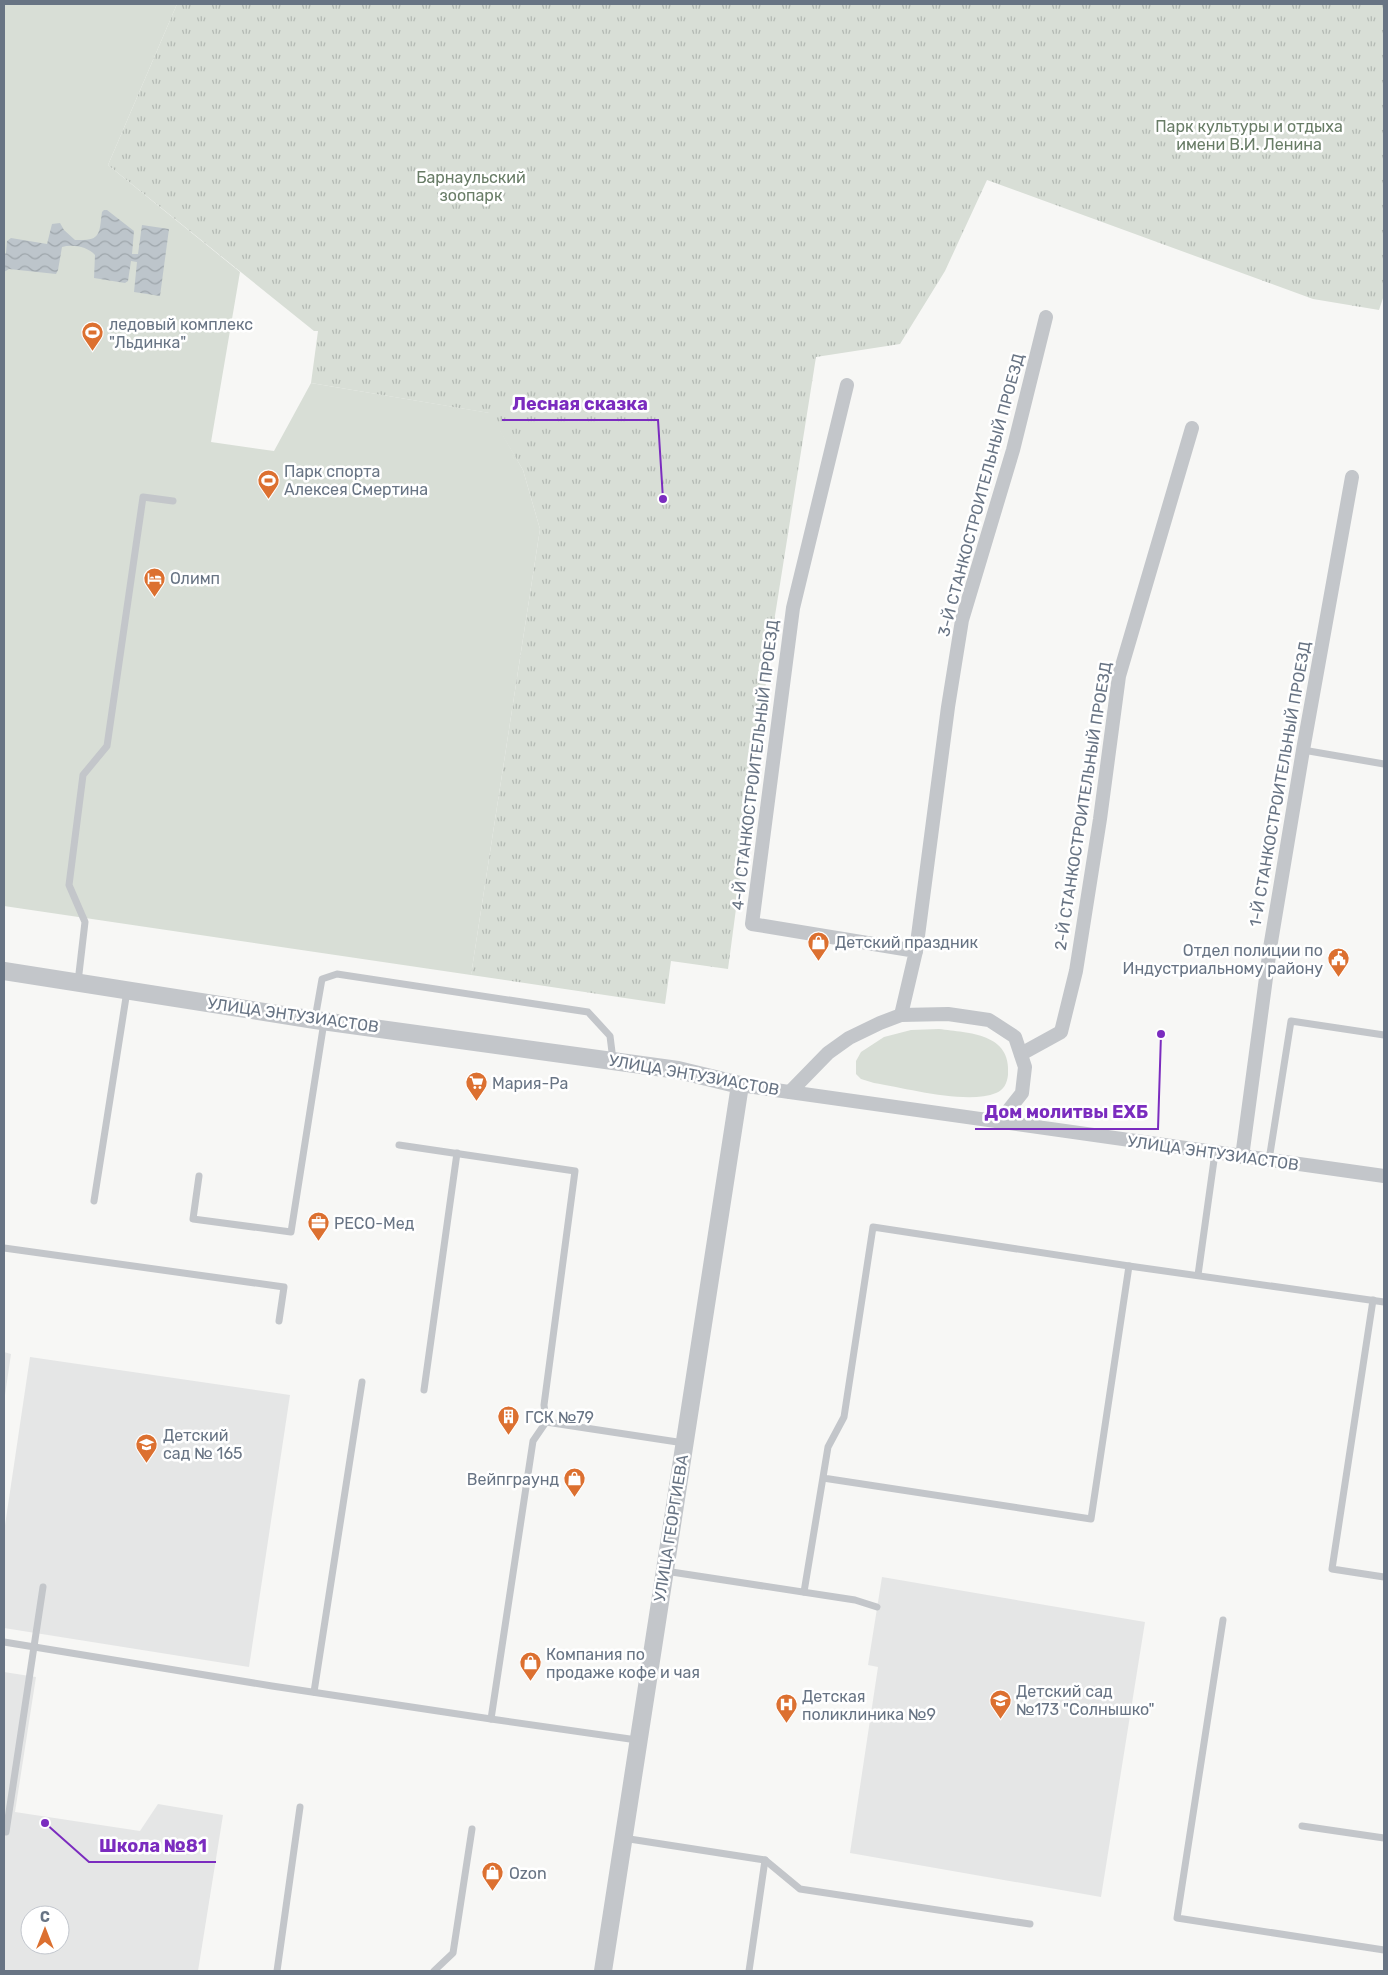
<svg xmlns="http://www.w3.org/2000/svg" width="1388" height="1975" font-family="Rubik,sans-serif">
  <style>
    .built { fill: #e5e6e6; fill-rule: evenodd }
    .grass { fill: #d8ded6 }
    .park { fill: url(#park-tufts) }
    .water { fill: url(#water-waves) }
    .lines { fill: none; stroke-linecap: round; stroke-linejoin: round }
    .service { stroke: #c3c6ca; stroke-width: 7 }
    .minor { stroke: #c3c6ca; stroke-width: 14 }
    .tertiary { stroke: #c3c6ca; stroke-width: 18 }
    .labels { text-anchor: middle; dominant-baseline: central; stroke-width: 5; stroke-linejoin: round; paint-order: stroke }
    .park-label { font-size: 16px; fill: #687c66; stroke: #fff }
    .poi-label { font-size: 16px; fill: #687484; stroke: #fff; text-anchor: start }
    .street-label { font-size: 16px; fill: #687484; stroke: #fff }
    .leader { fill: none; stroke: #7b2cbf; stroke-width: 2 }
    .callout-dot { fill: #7b2cbf; stroke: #fff; stroke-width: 2 }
    .callout-label { font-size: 18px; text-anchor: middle; font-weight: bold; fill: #7b2cbf; stroke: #fff; stroke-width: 5; stroke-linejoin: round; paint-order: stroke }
  </style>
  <defs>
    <pattern id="park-tufts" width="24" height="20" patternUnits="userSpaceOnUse" patternTransform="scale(1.25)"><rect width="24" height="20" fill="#d8ded6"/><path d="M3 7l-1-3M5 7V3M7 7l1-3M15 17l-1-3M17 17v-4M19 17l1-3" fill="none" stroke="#b3b9b3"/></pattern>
    <pattern id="water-waves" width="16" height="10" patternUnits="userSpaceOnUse" patternTransform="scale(1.25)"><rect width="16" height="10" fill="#bdc5cb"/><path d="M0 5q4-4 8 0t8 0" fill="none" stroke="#9da5aa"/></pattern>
  </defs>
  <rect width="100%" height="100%" fill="#f7f7f5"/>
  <!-- built -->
  <g class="built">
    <polygon points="4,1352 11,1354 4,1402"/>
    <polygon points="30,1357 290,1395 249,1667 4,1628 4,1532"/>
    <polygon points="882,1577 1145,1622 1101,1897 850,1853 878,1667 868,1665"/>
    <path d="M4,1672l32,5 -21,135 125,19 18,-27 65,11 -25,156h-194zM30,1915h30v30h-30z"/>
  </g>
  <!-- grass -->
  <g class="grass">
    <polygon points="4,4 177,4 108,165 240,272 211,442 274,451 311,383 490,413 523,470 540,529 471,975 4,906"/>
    <path d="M939,1029c30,4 73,4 69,46 -1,8 -4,15 -12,18 -29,12 -90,-5 -122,-10l-13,-4 -5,-5v-13l5,-9 23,-15 27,-7z"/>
  </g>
  <!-- park -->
  <polygon class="park" points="177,4 1384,4 1384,295 1379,310 1313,299 987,180 945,271 900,344 816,357 774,622 728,969 671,961 665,1004 471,975 540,529 523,470 489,413 311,383 318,331 314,331 108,165"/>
  <!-- water -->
  <path class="water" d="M104,210h3l27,21 -2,23h6l4,-29 27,4 -9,67 -26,-4 3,-30 -6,-1 -3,20 -3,2 -31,-5 1,-23c-7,-8 -22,-11 -33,-8l-4,23 -2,4 -47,-5 -5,3v-17l2,-2 1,-12 4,-3 36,6 5,-20 8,-1 4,7 11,10c26,1 24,-5 27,-28z"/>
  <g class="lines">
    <!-- service -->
    <g class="service">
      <polyline points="1303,750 1384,764"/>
      <polyline points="78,982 85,922 69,885 83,775 107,746 143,497 173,501"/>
      <polyline points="315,1019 322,979 337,974 588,1012 610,1036 613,1060"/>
      <polyline points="1269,1160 1291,1021 1384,1035"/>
      <polyline points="199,1176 193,1219 291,1232 324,1022"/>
      <polyline points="94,1201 127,991"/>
      <polyline points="4,1248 284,1287 279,1321"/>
      <polyline points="1129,1266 1384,1302"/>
      <polyline points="1198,1275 1215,1153"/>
      <polyline points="1373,1300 1332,1569 1384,1577"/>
      <polyline points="424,1390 457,1153"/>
      <polyline points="546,1422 684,1443"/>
      <polyline points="665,1571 855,1600 877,1607"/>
      <polyline points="804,1592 828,1447 844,1417 873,1227 1129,1266 1091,1519 823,1478"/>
      <polyline points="1223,1620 1177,1918 1384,1950"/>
      <polyline points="4,1642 272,1686 491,1719 533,1441 546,1422 544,1405 575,1171 399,1145"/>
      <polyline points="314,1692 362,1382"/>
      <polyline points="491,1719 637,1740"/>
      <polyline points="1302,1826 1384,1838"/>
      <polyline points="6,1832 43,1587"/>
      <polyline points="623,1838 765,1860 800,1889 1030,1924"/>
      <polyline points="277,1971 300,1807"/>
      <polyline points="434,1971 453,1953 472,1829"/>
      <polyline points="749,1971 765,1860"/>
    </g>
    <!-- minor -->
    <g class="minor">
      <polyline points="847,385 793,608 752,924 916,951 901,1015"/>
      <polyline points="916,951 948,707 962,620 1013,450 1046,317"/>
      <polyline points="1021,1054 1061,1032 1076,971 1100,819 1119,676 1192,428"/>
      <polyline points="740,1085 1384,1176"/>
      <polyline points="790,1092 828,1053 849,1038 880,1023 901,1015 948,1014 989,1020 1015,1037 1025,1067 1022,1093 999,1122"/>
      <polyline points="1242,1157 1270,948 1303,750 1352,477"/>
    </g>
    <!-- tertiary -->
    <polyline class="tertiary" points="4,971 315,1020 678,1070 740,1085 603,1971"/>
  </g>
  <!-- icons -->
  <defs>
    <symbol id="stadium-pin" viewBox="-11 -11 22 30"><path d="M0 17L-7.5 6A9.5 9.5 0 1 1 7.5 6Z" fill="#dc7030" stroke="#fff"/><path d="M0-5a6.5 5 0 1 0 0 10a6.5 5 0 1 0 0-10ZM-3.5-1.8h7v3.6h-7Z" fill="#fff"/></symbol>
    <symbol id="hotel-pin" viewBox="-11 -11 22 30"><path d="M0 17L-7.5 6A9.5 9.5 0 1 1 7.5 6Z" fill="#dc7030" stroke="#fff"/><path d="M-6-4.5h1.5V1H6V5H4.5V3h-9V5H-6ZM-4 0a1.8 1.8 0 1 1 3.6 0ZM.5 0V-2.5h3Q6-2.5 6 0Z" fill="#fff"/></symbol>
    <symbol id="shop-pin" viewBox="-11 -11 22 30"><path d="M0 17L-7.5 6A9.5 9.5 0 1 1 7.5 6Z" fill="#dc7030" stroke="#fff"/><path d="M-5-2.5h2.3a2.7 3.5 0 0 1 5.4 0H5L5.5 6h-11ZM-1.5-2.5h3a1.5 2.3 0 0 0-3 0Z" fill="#fff"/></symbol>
    <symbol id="civic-pin" viewBox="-11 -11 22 30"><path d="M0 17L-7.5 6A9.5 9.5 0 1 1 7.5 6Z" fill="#dc7030" stroke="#fff"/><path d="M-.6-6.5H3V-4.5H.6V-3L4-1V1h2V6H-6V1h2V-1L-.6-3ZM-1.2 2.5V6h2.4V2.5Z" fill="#fff"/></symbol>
    <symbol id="supermarket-pin" viewBox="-11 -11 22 30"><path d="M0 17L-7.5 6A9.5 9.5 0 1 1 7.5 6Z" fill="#dc7030" stroke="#fff"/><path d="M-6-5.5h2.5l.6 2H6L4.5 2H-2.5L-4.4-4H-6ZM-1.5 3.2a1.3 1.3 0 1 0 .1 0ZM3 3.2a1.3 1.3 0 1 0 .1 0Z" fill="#fff"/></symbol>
    <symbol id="office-pin" viewBox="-11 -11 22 30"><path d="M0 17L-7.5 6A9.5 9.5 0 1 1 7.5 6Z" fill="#dc7030" stroke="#fff"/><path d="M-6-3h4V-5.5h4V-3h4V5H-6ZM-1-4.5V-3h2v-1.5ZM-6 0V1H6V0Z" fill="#fff"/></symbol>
    <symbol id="building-pin" viewBox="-11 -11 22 30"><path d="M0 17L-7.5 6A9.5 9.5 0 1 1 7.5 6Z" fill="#dc7030" stroke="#fff"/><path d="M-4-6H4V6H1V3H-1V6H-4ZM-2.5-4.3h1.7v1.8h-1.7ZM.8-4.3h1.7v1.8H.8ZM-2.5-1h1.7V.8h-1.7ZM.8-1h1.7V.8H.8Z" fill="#fff"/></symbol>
    <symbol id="school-pin" viewBox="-11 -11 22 30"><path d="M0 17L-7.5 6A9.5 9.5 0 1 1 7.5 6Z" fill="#dc7030" stroke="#fff"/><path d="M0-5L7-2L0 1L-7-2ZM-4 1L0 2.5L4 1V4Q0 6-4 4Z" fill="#fff"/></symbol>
    <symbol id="hospital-pin" viewBox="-11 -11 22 30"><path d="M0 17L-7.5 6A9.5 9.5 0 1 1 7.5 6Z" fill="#dc7030" stroke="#fff"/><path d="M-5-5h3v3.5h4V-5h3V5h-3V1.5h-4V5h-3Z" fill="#fff"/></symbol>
  </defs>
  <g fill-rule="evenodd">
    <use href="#stadium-pin" x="80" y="320" width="25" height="34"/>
    <use href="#stadium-pin" x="256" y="468" width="25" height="34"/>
    <use href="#hotel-pin" x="142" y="566" width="25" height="34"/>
    <use href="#shop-pin" x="806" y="930" width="25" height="34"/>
    <use href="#civic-pin" x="1326" y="946" width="25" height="34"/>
    <use href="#supermarket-pin" x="464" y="1070" width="25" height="34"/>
    <use href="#office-pin" x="306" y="1210" width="25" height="34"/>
    <use href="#building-pin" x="496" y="1404" width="25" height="34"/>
    <use href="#school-pin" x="134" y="1432" width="25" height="34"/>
    <use href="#shop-pin" x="562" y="1466" width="25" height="34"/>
    <use href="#shop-pin" x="518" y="1650" width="25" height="34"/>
    <use href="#school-pin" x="988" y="1688" width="25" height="34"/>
    <use href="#hospital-pin" x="774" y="1692" width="25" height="34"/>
    <use href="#shop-pin" x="480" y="1860" width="25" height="34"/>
  </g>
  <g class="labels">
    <!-- park labels -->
    <g class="park-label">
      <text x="1249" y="126">Парк культуры и отдыха<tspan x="1249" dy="18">имени В.И. Ленина</tspan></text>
      <text x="471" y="177">Барнаульский<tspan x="471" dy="18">зоопарк</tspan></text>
    </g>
    <!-- poi labels -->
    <g class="poi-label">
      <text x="109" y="324">ледовый комплекс<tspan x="109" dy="18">"Льдинка"</tspan></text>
      <text x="284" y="471">Парк спорта<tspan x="284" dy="18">Алексея Смертина</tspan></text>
      <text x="170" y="578">Олимп</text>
      <text x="835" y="942">Детский праздник</text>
      <text x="1323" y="950" text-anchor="end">Отдел полиции по<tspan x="1323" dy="18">Индустриальному району</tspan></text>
      <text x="492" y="1083">Мария-Ра</text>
      <text x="334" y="1223">РЕСО-Мед</text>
      <text x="525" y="1417">ГСК №79</text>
      <text x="163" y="1435">Детский<tspan x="163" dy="18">сад № 165</tspan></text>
      <text x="559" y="1479" text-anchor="end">Вейпграунд</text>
      <text x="546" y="1654">Компания по<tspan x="546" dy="18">продаже кофе и чая</tspan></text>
      <text x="1016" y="1691">Детский сад<tspan x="1016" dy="18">№173 "Солнышко"</tspan></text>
      <text x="802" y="1696">Детская<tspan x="802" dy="18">поликлиника №9</tspan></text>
      <text x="509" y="1873">Ozon</text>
    </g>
    <!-- street labels -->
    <g class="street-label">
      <text transform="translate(981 495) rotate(-75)">3-Й СТАНКОСТРОИТЕЛЬНЫЙ ПРОЕЗД</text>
      <text transform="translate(755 765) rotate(-83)">4-Й СТАНКОСТРОИТЕЛЬНЫЙ ПРОЕЗД</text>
      <text transform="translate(1280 784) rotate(-80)">1-Й СТАНКОСТРОИТЕЛЬНЫЙ ПРОЕЗД</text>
      <text transform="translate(1083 806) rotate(-81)">2-Й СТАНКОСТРОИТЕЛЬНЫЙ ПРОЕЗД</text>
      <text transform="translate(293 1015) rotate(8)">УЛИЦА ЭНТУЗИАСТОВ</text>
      <text transform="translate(694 1075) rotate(10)">УЛИЦА ЭНТУЗИАСТОВ</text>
      <text transform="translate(1213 1153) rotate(8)">УЛИЦА ЭНТУЗИАСТОВ</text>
      <text transform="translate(671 1528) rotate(-81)">УЛИЦА ГЕОРГИЕВА</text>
    </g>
  </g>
  <!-- callouts -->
  <path class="leader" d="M663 499L658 420H502M1161 1034L1158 1129H975M45 1823L89 1862H216"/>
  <g class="callout-dot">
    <circle cx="663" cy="499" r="5"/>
    <circle cx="1161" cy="1034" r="5"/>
    <circle cx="45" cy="1823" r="5"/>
  </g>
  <g class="callout-label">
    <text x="580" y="410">Лесная сказка</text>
    <text x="1066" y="1118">Дом молитвы ЕХБ</text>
    <text x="153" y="1852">Школа №81</text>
  </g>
  <!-- border -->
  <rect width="1388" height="1975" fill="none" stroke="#687484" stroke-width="10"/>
  <!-- north arrow -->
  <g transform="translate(45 1930)"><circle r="24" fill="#ffffff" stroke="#c3c7ce"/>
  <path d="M0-4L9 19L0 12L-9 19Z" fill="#dc7030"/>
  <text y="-8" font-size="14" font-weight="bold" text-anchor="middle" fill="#687484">С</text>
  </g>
</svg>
